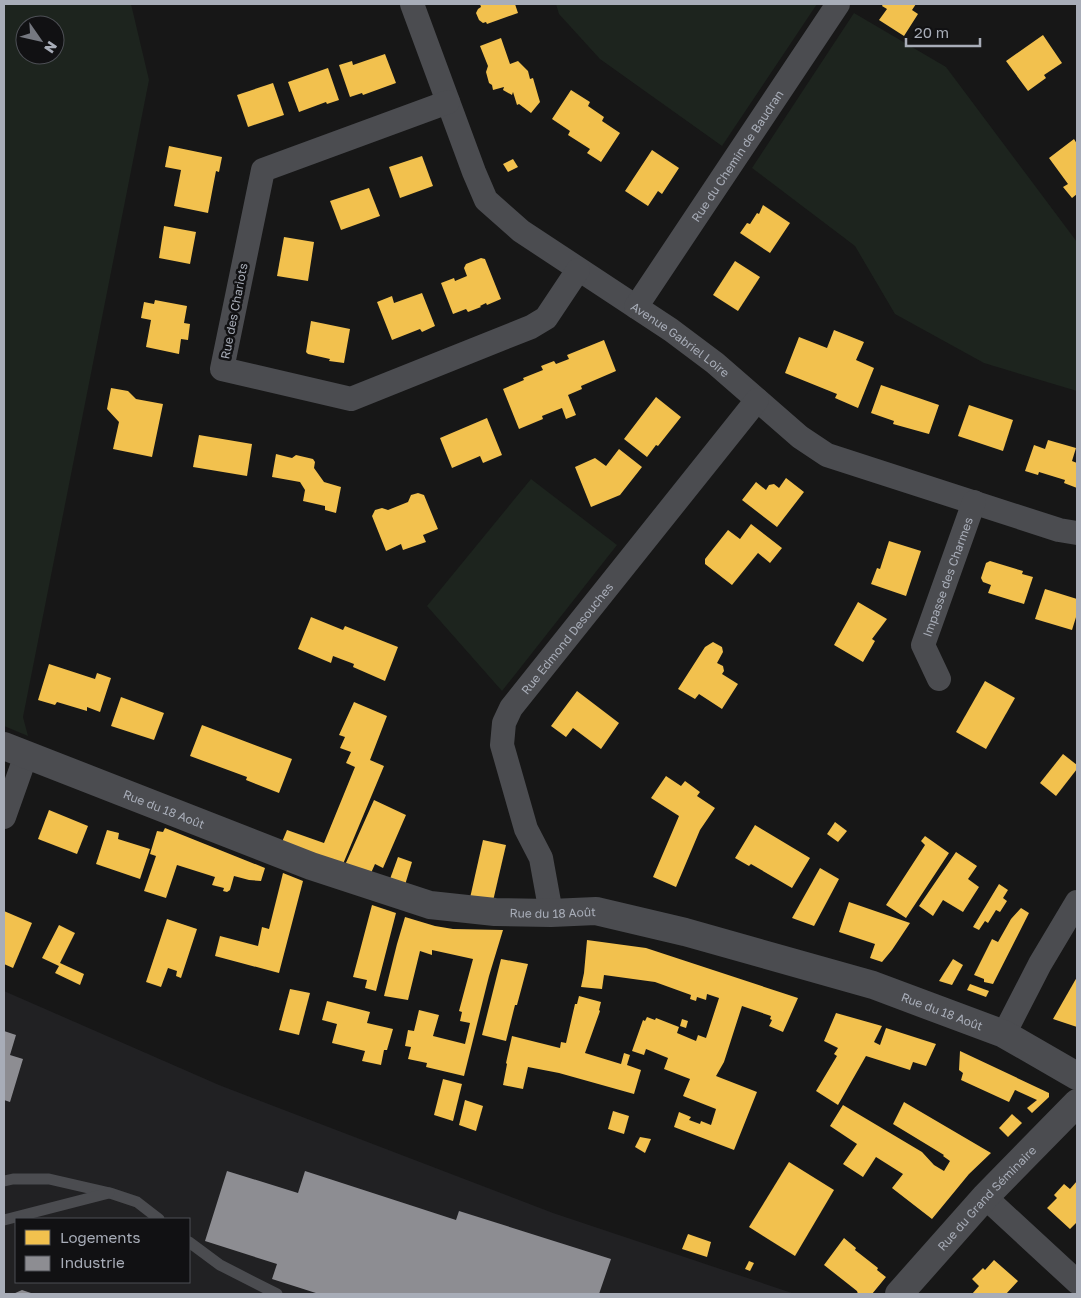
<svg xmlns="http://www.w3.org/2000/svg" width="1081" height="1298" font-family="'Golos Text',sans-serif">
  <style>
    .built { fill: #212123; fill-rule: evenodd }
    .green { fill: #1d241e; fill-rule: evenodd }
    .homes { fill: #f2c14e }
    .industry { fill: #8d8d92 }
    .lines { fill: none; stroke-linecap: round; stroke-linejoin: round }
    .service { stroke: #4b4c50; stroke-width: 11 }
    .minor { stroke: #4b4c50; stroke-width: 24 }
    .tertiary { stroke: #4b4c50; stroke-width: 28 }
    .labels { text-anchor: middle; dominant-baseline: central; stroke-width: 5; stroke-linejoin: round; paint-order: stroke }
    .street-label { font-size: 12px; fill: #a8adb8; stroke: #111113 }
  </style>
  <rect width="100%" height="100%" fill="#171717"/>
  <!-- built -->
  <path class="built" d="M4,991l215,94 334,128 242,81h-791zM16,1219h173v63h-173z"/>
  <!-- green -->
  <g class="green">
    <path d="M4,4h127l18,76 -126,637 5,19 -24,-10zM25,25h30v30h-30z"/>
    <polygon points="556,4 817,4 722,146 600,59 559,14"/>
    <polygon points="854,13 946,67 1077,242 1077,391 984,363 895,314 855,246 752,168"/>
    <polygon points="531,479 617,545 502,691 427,606"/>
  </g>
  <!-- homes -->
  <g class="homes">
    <polygon points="480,4 515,4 518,13 487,24 486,22 483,23 479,20 476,13 478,9 481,7"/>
    <polygon points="883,4 916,4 912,10 918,14 904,36 879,20 887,9 882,6"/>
    <polygon points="1043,35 1062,63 1044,75 1046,78 1028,91 1006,61"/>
    <polygon points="501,38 510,64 518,61 528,71 530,79 533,78 540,102 531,113 519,104 517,105 513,92 512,95 503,90 504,87 493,90 492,85 489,83 486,72 488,66 480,46"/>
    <polygon points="385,54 396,83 363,95 362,93 350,97 339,65 352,61 353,65"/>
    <polygon points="328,68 339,100 327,104 326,102 299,112 288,82"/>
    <polygon points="273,83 284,115 248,127 237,95"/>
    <polygon points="571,90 590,102 588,106 604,117 602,121 620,133 601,162 587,153 590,149 568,135 570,131 552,119"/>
    <polygon points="1074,139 1077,144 1077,194 1072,198 1063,187 1068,184 1049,158"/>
    <polygon points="169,146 222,157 219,172 216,171 208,213 174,206 181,170 165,167"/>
    <polygon points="652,150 679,168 662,194 658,191 648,206 625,191"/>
    <polygon points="422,156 433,186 400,198 389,167"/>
    <polygon points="513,159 518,167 508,172 503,164"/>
    <polygon points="369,188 380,216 341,230 330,201"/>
    <polygon points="763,205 790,223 770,253 740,233 747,223 750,224 757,213 759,214"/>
    <polygon points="164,226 196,232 190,264 159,258"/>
    <polygon points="284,237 314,242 308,281 277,276"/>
    <polygon points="481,258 485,259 501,299 487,305 486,303 480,306 481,307 468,312 466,309 453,314 441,283 454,278 455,281 467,276 464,268 466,264"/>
    <polygon points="735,261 760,277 738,311 713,295"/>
    <polygon points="422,293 435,326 422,332 420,329 392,340 377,302 392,296 394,303"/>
    <polygon points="155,300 187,306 184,323 190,324 188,340 181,339 179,354 146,347 151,320 141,318 144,302 154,304"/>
    <polygon points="311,321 350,329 344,363 329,361 330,359 308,354 306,352"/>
    <polygon points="834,330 864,342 856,360 874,368 858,408 835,398 837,394 785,373 799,337 827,348"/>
    <polygon points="604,340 616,371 581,386 582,389 568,395 576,415 566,419 562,408 542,416 543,419 519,429 503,389 524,380 523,378 543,370 541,366 554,361 556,364 569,359 567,355"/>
    <polygon points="881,385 939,405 929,434 893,424 894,421 871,413"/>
    <polygon points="111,388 128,391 136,399 163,404 152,457 113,449 119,422 107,409"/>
    <polygon points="656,397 681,417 658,446 656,445 647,457 624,439"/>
    <polygon points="969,405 1013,420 1003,451 958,436"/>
    <polygon points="487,418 502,455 483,463 480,456 452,468 440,438"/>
    <polygon points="199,435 252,444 247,476 193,467"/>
    <polygon points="1048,440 1076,448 1072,461 1077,463 1077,488 1064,483 1065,480 1039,472 1038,475 1025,471 1034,445 1045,449"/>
    <polygon points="619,449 642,467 620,495 591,507 575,467 595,458 606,466"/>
    <polygon points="276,454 292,458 296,455 313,459 315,462 314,468 324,482 341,487 336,513 325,510 325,506 303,501 305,490 300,482 272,477"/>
    <polygon points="786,478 804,492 777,527 742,500 756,482 766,490 769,485 774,484 779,488"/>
    <polygon points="418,493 424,495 438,529 423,535 426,542 403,550 401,544 386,551 372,516 375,510 382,508 388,510 408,502 411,495"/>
    <polygon points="751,524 782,548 770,563 758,553 732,585 705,564 705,559 728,530 740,539"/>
    <polygon points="889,541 921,551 906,596 871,584 877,568 880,569"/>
    <polygon points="990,561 1023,571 1022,574 1033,577 1024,604 988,593 991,585 983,582 981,578 986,563"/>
    <polygon points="1045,589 1077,599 1077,614 1072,630 1035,619"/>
    <polygon points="858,602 887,619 872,639 875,641 863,662 834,645"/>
    <polygon points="311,617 343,630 345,626 398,647 385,681 353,667 354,664 333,656 331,663 298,649"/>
    <polygon points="713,642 722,647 723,652 717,663 723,666 724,671 722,674 738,684 722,709 699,694 695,699 678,689 705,647"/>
    <polygon points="49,664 95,679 97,673 111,678 100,712 87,707 87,711 57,702 55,705 38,700"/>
    <polygon points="985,681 1015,698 986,749 956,732"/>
    <polygon points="577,691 619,723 601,749 573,728 566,737 551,726"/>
    <polygon points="121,697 164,713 154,740 111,726"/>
    <polygon points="354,702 387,716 370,760 384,766 343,864 282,842 287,830 324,843 355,767 346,763 351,752 340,748 345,737 339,735"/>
    <polygon points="202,725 292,759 279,793 246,780 247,777 190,756"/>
    <polygon points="1063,754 1077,765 1077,769 1056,796 1040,783"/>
    <polygon points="666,776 681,786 685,781 700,792 697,796 715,808 700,830 676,887 653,877 679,816 651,798"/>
    <polygon points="374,800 406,815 383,868 375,864 371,873 345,865"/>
    <polygon points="49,810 88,826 77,854 38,839"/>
    <polygon points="835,822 847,831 838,842 827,834"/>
    <polygon points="755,825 810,858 792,888 751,864 749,866 735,858"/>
    <polygon points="165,828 265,868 261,881 249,880 234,876 230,890 227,892 223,891 224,888 212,885 215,877 177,865 166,898 144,891 156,856 150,854 157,831 163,832"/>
    <polygon points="107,830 119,833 118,839 150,849 140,879 96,864"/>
    <polygon points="925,836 949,853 906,918 886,905 925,845 921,841"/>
    <polygon points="483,840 506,845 493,901 470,898"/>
    <polygon points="956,852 977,866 968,879 979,887 963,912 943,900 933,916 919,906"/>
    <polygon points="398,857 412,862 405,885 390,879"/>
    <polygon points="820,868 839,879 814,926 792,918"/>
    <polygon points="283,873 303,881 279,973 215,956 220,936 258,946 262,927 269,929"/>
    <polygon points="999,884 1008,890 1003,898 1007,901 1000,912 996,910 988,923 985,921 979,930 973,927"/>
    <polygon points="849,902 910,923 892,950 882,962 870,958 875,944 839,932"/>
    <polygon points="372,905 396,913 376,991 365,988 367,980 353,977"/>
    <polygon points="1021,908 1029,913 993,984 984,982 984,979 974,975 992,939 998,942 1011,919"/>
    <polygon points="4,911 32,923 13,968 4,964"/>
    <polygon points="405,917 435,926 453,929 503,930 489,976 464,1076 426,1067 427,1063 408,1059 411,1047 405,1046 408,1030 414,1031 419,1010 439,1015 433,1036 465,1044 470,1023 460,1021 462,1012 459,1011 473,959 432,950 432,955 420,951 408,1000 384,996 397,944"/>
    <polygon points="167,919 197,929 181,978 176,976 177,971 168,968 161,987 146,982"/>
    <polygon points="59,925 75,933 60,963 84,974 80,985 55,973 59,966 42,958"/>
    <polygon points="587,940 646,948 798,998 783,1032 769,1026 772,1020 770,1019 771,1016 742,1006 724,1062 716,1076 757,1092 734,1150 674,1127 679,1112 691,1117 689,1120 700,1124 701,1121 711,1125 716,1109 683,1096 690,1079 664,1069 668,1058 646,1049 644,1055 632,1051 643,1020 645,1021 647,1017 655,1020 656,1018 679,1027 677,1033 696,1041 698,1035 706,1038 719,998 707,994 706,1000 697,997 696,1001 690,999 691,995 655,982 604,975 602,989 581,987 584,973"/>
    <polygon points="501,959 528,964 517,1005 515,1005 506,1041 482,1035"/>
    <polygon points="953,959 963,965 952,985 939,981"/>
    <polygon points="1077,977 1077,1027 1053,1019"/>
    <polygon points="970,984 989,991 986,997 967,990"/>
    <polygon points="290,989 310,993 299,1035 279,1030"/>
    <polygon points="579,996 601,1002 599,1010 600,1011 585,1053 621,1064 624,1053 630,1055 627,1065 641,1070 634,1094 559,1073 528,1067 523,1089 503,1085 507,1064 506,1063 512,1036 560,1048 561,1042 566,1043 575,1004 577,1004"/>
    <polygon points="327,1001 370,1012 367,1023 393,1029 387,1050 384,1050 381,1065 362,1061 365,1051 332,1043 337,1024 322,1020"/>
    <polygon points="836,1013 882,1026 874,1042 880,1045 886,1028 936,1044 926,1066 913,1062 910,1070 866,1056 838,1105 816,1091 837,1056 834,1054 838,1048 824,1041"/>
    <polygon points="682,1019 688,1021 686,1028 680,1026"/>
    <polygon points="960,1051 1049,1093 1049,1097 1032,1113 1027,1108 1037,1100 1015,1090 1009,1102 961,1080 963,1073 959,1070"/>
    <polygon points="443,1079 462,1084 453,1121 434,1115"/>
    <polygon points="465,1100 483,1106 476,1131 459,1125"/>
    <polygon points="904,1102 991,1153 969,1174 932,1219 892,1188 903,1174 876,1157 863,1177 843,1164 857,1144 830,1126 843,1105 922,1152 934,1165 944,1171 950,1161 943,1156 944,1155 893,1124"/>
    <polygon points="613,1111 629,1116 624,1134 608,1129"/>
    <polygon points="1012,1114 1022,1123 1008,1137 999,1128"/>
    <polygon points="640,1137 651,1139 645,1153 635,1147"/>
    <polygon points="789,1162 834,1190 795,1256 749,1227"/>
    <polygon points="1077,1181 1077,1222 1070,1229 1047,1208 1057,1198 1054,1195 1064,1184 1070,1189"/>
    <polygon points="688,1234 711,1242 707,1257 682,1249"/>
    <polygon points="844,1238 856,1248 855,1250 878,1268 877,1270 886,1277 872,1294 858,1294 857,1291 824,1265"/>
    <polygon points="994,1260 1018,1281 1006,1294 972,1294 979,1286 972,1279 983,1268 985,1270"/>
    <polygon points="749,1261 754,1263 750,1271 745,1269"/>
  </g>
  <!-- industry -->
  <g class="industry">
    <polygon points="4,1031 16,1035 10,1055 23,1059 10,1102 4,1100"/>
    <polygon points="227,1171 298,1193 305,1171 456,1220 459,1211 611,1259 599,1294 319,1294 272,1279 277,1264 205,1241"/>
    <polygon points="22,1290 34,1294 13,1294"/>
  </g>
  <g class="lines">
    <!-- service -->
    <g class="service">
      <polyline points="4,1181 13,1179 49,1179 110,1193 137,1202 159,1219"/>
      <polyline points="4,1220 109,1193"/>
      <polyline points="189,1242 220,1265 277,1294"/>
    </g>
    <!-- minor -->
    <g class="minor">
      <path id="s1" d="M412,4l62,168 12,28 35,31 150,99 44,33 85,74 27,18 232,75 18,3"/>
      <polyline points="448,102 263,170 222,369 351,399 531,327 546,318 578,270"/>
      <path id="s2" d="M636,307l202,-303"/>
      <path id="s3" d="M939,679l-16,-34 51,-143"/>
      <polyline points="4,817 26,755"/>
      <path id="s4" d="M551,913l-10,-55 -15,-29 -24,-84 2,-22 7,-15 246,-308"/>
      <polyline points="1004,1034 1040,964 1077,902"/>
      <polyline points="985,1197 1077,1282"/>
    </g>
    <!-- tertiary -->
    <g class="tertiary">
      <path id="s5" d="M4,746l307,120 119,39 65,7 56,1 45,-2 89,21 188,53 131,49 73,42"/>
      <path id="s6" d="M899,1294l86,-97 92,-94"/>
    </g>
  </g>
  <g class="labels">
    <!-- street labels -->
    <g class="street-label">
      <text stroke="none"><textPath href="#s2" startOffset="182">Rue du Chemin de Baudran</textPath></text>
      <text transform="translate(234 311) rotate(-79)">Rue des Chariots</text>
      <text stroke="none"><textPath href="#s1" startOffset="449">Avenue Gabriel Loire</textPath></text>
      <text stroke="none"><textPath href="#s3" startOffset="110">Impasse des Charmes</textPath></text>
      <text stroke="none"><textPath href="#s4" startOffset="304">Rue Edmond Desouches</textPath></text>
      <text stroke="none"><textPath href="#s5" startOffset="172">Rue du 18 Août</textPath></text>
      <text stroke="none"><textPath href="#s5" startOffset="578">Rue du 18 Août</textPath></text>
      <text stroke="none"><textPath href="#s5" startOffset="982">Rue du 18 Août</textPath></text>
      <text stroke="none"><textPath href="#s6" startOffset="130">Rue du Grand Séminaire</textPath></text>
    </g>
  </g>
  <!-- border -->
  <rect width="1081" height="1298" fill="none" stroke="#a8adb8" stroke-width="10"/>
  <!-- legend -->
  <rect x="15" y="1218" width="175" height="65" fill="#111113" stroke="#4d4f55"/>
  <rect x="25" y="1230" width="25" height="15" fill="#f2c14e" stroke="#4d4f55"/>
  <text x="60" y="1243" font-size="15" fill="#a8adb8">Logements</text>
  <rect x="25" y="1256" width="25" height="15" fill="#8d8d92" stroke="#4d4f55"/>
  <text x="60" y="1268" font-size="15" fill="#a8adb8">Industrie</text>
  <!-- north arrow -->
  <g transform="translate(40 40) rotate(124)"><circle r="24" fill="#111113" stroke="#4d4f55"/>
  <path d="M0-4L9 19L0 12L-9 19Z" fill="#757880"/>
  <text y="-8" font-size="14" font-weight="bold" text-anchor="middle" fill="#a8adb8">N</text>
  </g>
  <!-- scale -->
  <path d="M906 38v8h74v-8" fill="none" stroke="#a8adb8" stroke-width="2.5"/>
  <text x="914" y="38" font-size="15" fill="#a8adb8" stroke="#111113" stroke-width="4" paint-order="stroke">20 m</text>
</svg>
